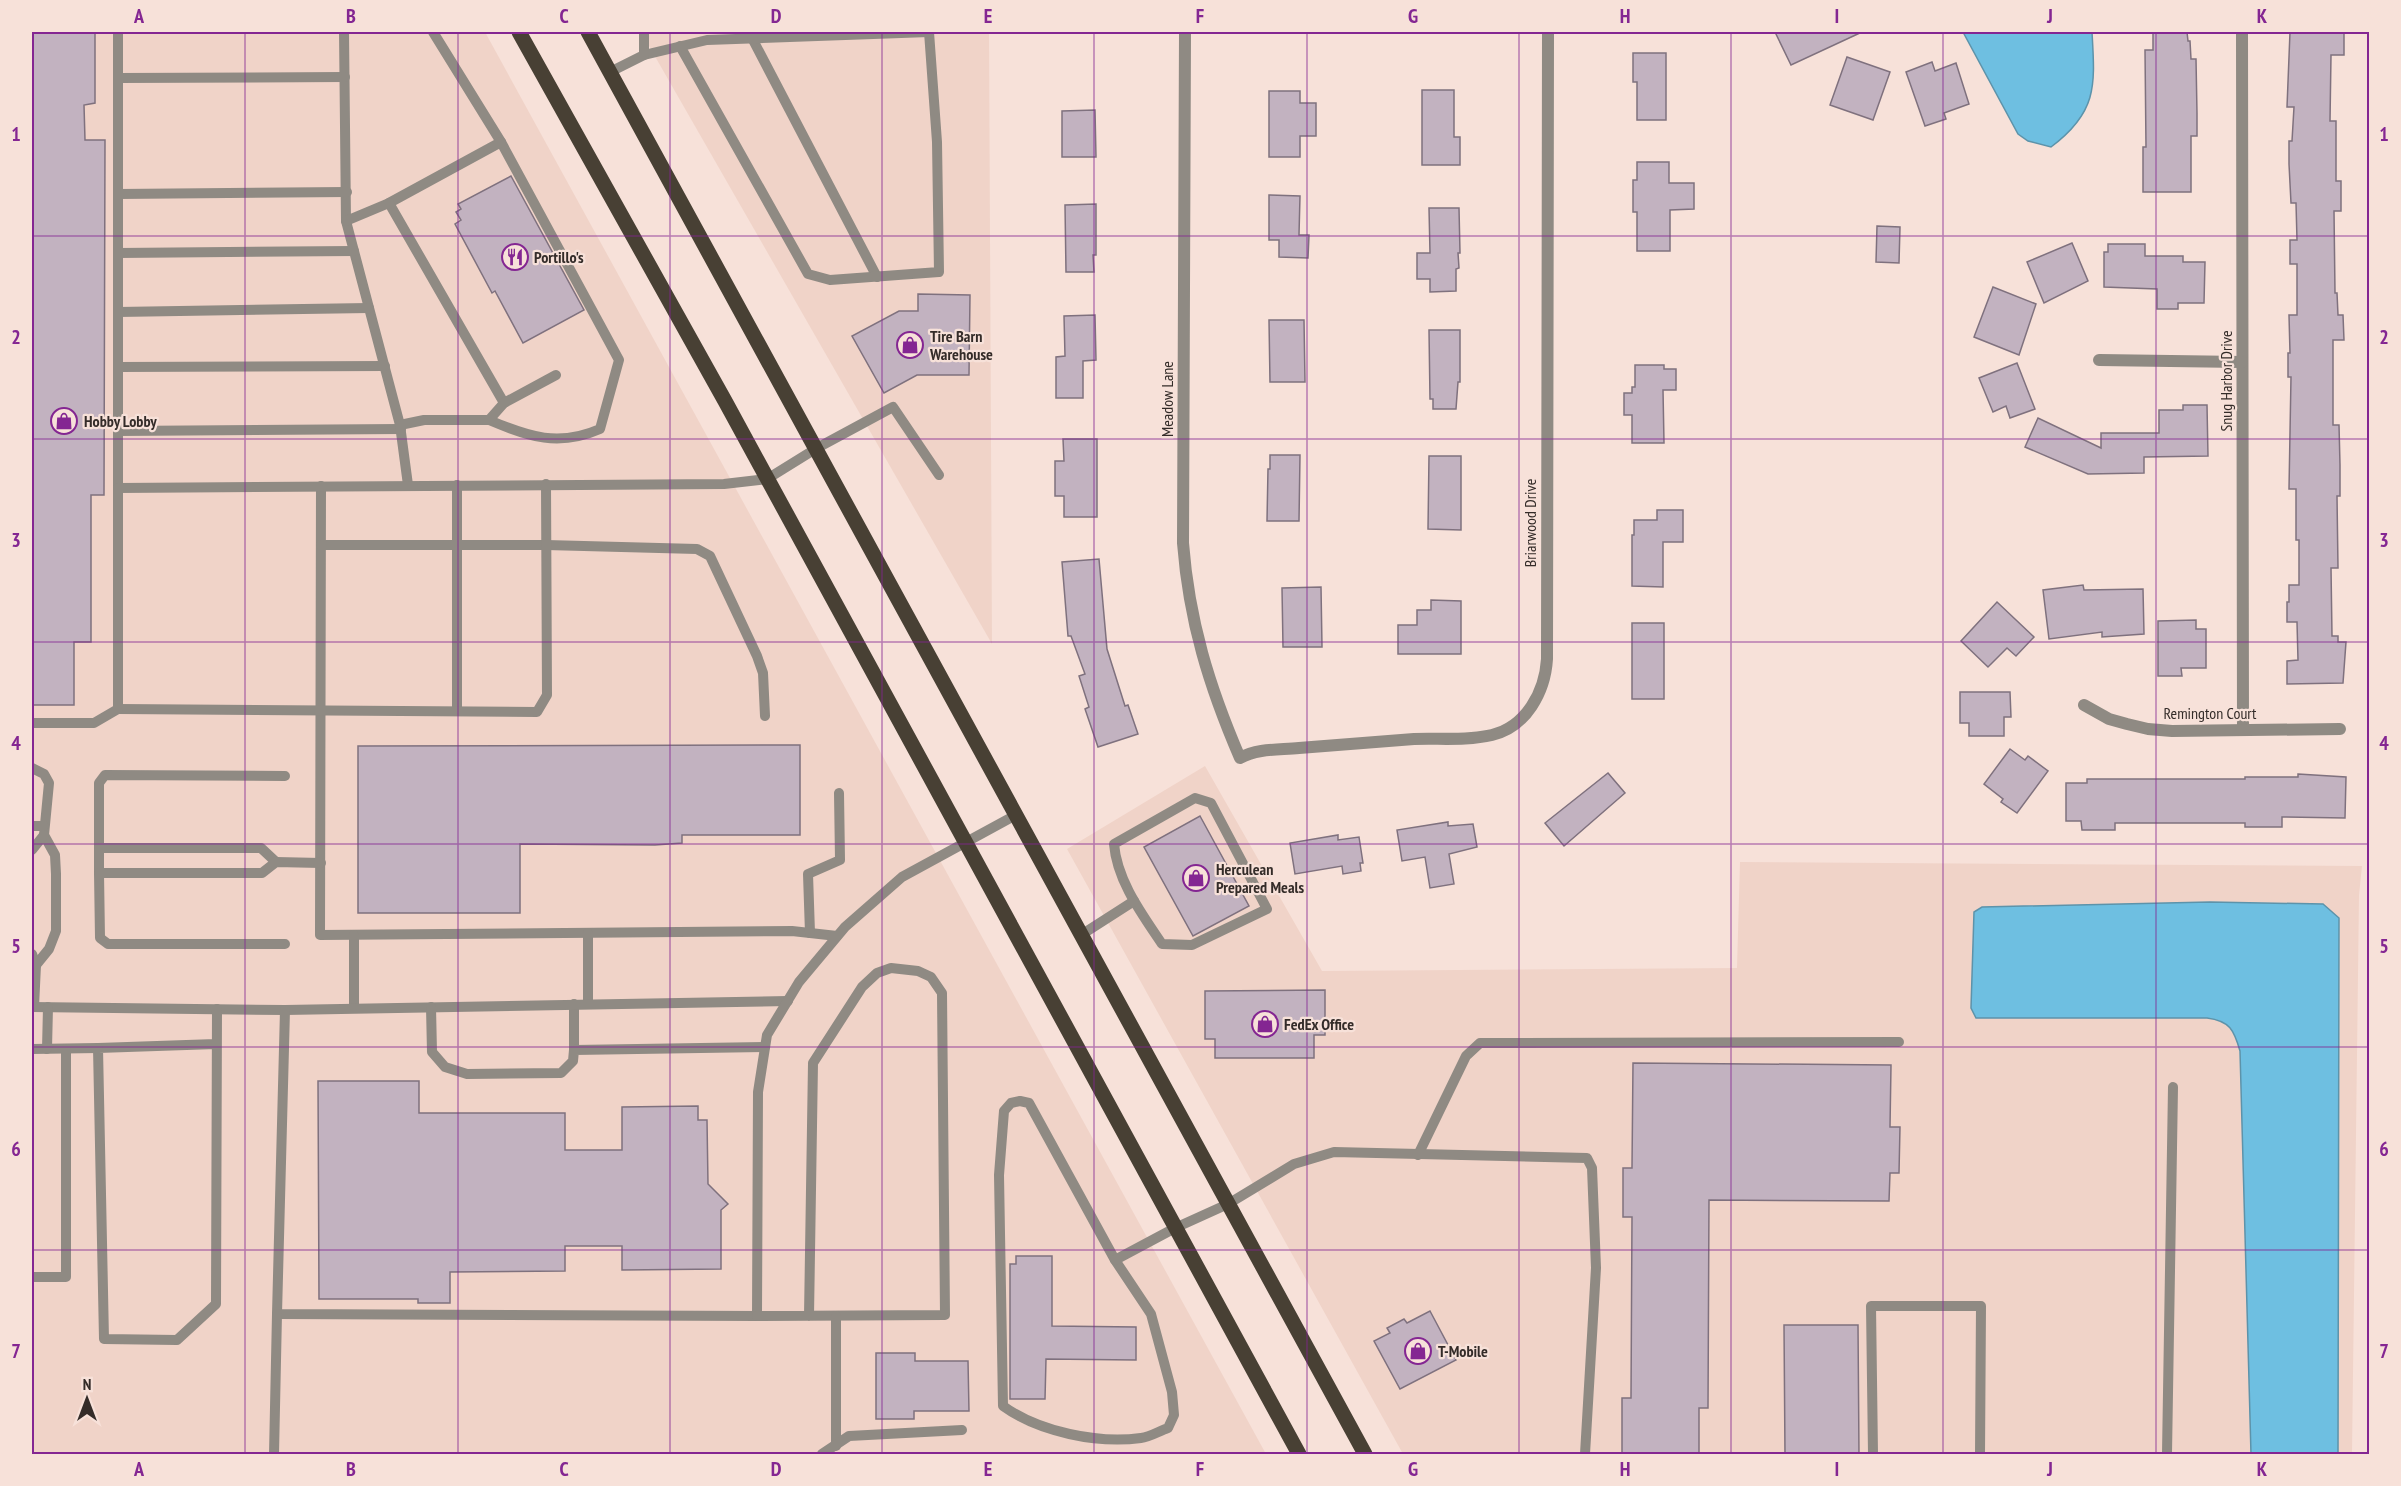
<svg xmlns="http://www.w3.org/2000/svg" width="2401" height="1486" font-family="'PT Sans Narrow',sans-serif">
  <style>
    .built { fill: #f0d3c8 }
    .water { fill: #6ebfe1; stroke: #5d93aa; stroke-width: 1.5 }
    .building { fill: #c2b2c0; stroke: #7f717e; stroke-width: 1.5 }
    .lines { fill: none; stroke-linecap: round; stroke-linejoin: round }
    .service { stroke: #8f8a83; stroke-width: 10 }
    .minor { stroke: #8f8a83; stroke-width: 12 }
    .primary { stroke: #484034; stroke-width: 15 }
    .grid { fill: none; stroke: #842692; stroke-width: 1.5; stroke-opacity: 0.55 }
    .labels { text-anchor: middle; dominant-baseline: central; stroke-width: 4.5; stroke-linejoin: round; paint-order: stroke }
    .poi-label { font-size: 16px; font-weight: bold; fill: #342c29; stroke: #f7e1d9; text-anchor: start }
    .street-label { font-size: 16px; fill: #342c29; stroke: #f7e1d9 }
    .neatline { fill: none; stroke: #842692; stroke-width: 2 }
    .grid-label { font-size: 20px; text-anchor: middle; font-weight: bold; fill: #842692 }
  </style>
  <rect width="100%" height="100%" fill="#f7e1d9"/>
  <!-- built -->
  <g class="built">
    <polygon points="32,32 485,32 1266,1454 32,1454"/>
    <polygon points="641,32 989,32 992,644"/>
    <polygon points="1205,766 1322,971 1737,968 1740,862 2362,866 2359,895 2352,1454 1403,1454 1067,849"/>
  </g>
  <!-- water -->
  <g class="water">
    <path d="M1963,32h129c3,53 6,80 -41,115l-23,-6 -10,-7z"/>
    <path d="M2210,902l113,2 16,14 -1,536h-87l-11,-403c-6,-21 -10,-30 -33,-33h-231l-5,-10 3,-96 8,-5z"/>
  </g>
  <!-- building -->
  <g class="building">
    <polygon points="32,32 95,32 95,103 84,105 85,140 105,140 104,495 91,495 91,642 74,642 74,705 32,705"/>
    <polygon points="1775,32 1862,32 1791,65"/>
    <polygon points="2187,32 2188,41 2190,41 2191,59 2196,59 2197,113 2197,136 2191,136 2191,192 2143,192 2143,147 2146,147 2145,50 2153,50 2153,33"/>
    <polygon points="2290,32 2344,32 2344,55 2331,55 2330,121 2336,121 2336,181 2341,181 2341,211 2334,211 2335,293 2337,293 2338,315 2343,315 2344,340 2333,340 2333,425 2339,425 2340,465 2340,496 2337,496 2338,568 2331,568 2332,636 2338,636 2338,642 2346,642 2343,683 2287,684 2287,661 2298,660 2297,622 2287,622 2287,602 2289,602 2289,585 2299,585 2299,540 2296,540 2296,489 2289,489 2291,377 2288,377 2288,353 2290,353 2289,315 2297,315 2297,264 2290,264 2290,240 2297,240 2296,203 2291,203 2289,164 2289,141 2292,141 2294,107 2287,107"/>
    <polygon points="1633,53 1666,53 1666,120 1637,120 1637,82 1633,82"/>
    <polygon points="1847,57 1890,72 1873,120 1830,105"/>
    <polygon points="1932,62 1935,71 1956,63 1969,104 1944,113 1946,119 1925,126 1906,72"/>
    <polygon points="1422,90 1454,90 1454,137 1460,137 1460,165 1422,165"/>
    <polygon points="1269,91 1300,91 1300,103 1316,103 1316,136 1300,136 1300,157 1269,157"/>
    <polygon points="1095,110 1096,157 1062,157 1062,111"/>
    <polygon points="1637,162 1669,162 1669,183 1694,183 1694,209 1670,210 1670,251 1637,251 1637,212 1633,212 1633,180 1637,180"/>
    <polygon points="511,176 584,310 523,343 495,291 492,293 455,224 461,220 456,212 461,209 458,204"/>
    <polygon points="1269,195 1300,196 1299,235 1309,235 1308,258 1279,257 1279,240 1269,240"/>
    <polygon points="1096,204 1096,255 1093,255 1094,272 1066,272 1065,205"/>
    <polygon points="1429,208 1459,208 1460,253 1458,253 1459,268 1456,269 1456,291 1430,292 1430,279 1417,279 1417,253 1430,253"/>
    <polygon points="1877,226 1900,227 1899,263 1876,262"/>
    <polygon points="2072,243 2088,281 2044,303 2027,262"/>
    <polygon points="2108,244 2145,244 2145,256 2183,256 2183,262 2205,262 2204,303 2178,303 2178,309 2157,309 2157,289 2104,287 2104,252 2108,252"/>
    <polygon points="1993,287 2036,304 2019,355 1974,337"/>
    <polygon points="918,294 970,295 969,375 917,375 884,393 852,336 899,311 918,311"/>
    <polygon points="1095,315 1096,360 1083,361 1083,398 1056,398 1056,357 1065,356 1064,316"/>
    <polygon points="1269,320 1304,320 1305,382 1270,382"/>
    <polygon points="1429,330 1460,330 1460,382 1458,382 1456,409 1433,409 1433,399 1430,399"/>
    <polygon points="2017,363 2035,409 2010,418 2006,406 1993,412 1979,378"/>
    <polygon points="1635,365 1664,365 1664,369 1676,369 1676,390 1663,390 1664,443 1632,443 1632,415 1624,415 1624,393 1632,393 1632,387 1635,387"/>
    <polygon points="2183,405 2207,405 2208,456 2144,457 2144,473 2088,474 2025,447 2038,418 2101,448 2101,433 2159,433 2159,410 2183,410"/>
    <polygon points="1063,439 1097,439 1097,517 1064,517 1064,496 1055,496 1055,461 1064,461"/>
    <polygon points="1270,455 1300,455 1299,521 1267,521 1268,469 1270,469"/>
    <polygon points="1429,456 1461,456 1461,530 1428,529"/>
    <polygon points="1657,510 1683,510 1683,542 1663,542 1663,587 1632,586 1632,535 1634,535 1634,520 1657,520"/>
    <polygon points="1099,559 1107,649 1125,706 1128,705 1138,734 1098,747 1085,709 1089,707 1079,676 1085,674 1071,636 1068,636 1062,562"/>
    <polygon points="2083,585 2084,590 2143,589 2144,634 2102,637 2102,632 2049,639 2043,590"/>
    <polygon points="1321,587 1322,647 1283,647 1282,588"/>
    <polygon points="1431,600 1461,601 1461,654 1398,654 1398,625 1417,625 1417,610 1431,610"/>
    <polygon points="1997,602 2034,637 2016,656 2007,648 1988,667 1961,641"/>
    <polygon points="2196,620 2196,629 2206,629 2206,668 2181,668 2182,676 2158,676 2158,621"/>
    <rect x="1632" y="623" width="32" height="76"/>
    <polygon points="1960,692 2010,692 2011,717 2004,717 2004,736 1969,736 1969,723 1960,723"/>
    <polygon points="800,745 800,835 682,835 682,843 655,845 520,844 520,913 358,913 358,746"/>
    <polygon points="2010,749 2025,760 2028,756 2048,771 2017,813 2001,802 2003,799 1984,784"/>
    <polygon points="1608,773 1625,793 1564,846 1545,823"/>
    <polygon points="2298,774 2346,777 2345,818 2282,817 2282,827 2245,827 2245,823 2115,823 2115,830 2082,830 2081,821 2066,821 2066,783 2087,783 2087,779 2245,779 2245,777 2298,777"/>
    <polygon points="1200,816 1249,906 1193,936 1144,847"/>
    <polygon points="1448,822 1448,826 1473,824 1477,847 1449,854 1454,884 1430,888 1425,857 1402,861 1397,830"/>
    <polygon points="1338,835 1338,840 1359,837 1363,863 1360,863 1361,871 1343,874 1342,866 1295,874 1290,843"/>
    <polygon points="1325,990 1325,1035 1314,1035 1314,1058 1215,1058 1215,1039 1205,1039 1205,991"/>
    <polygon points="1633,1063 1891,1065 1890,1127 1900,1127 1899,1173 1890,1173 1889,1201 1709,1200 1708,1408 1699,1408 1699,1455 1622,1455 1622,1398 1631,1398 1632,1217 1623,1217 1623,1168 1632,1168"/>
    <polygon points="318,1081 419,1081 419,1113 565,1113 565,1150 622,1150 622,1107 698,1106 698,1120 707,1120 708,1184 728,1204 721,1210 721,1269 622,1270 622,1246 565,1246 565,1271 450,1272 450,1303 418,1303 418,1299 319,1299"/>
    <polygon points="1016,1256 1052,1256 1052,1326 1136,1327 1136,1360 1046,1359 1045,1399 1010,1399 1010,1264 1016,1264"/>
    <polygon points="1430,1311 1456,1360 1400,1389 1374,1341 1390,1333 1387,1328 1404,1319 1407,1323"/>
    <polygon points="1784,1325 1858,1325 1859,1455 1785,1455"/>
    <polygon points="876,1353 915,1353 915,1361 968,1361 969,1411 914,1411 914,1419 876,1419"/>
  </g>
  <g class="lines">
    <!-- service -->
    <g class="service">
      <polyline points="344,32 346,221 400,425"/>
      <path d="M433,32l68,110 118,218 -19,69c-41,18 -71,8 -111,-9"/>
      <polyline points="752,38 877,277"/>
      <polyline points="680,46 808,274 830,280 939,272 937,142 929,32"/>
      <polyline points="644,55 707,40 929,32"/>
      <polyline points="610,72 644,55 644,32"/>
      <polyline points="118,78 345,77"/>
      <polyline points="118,194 347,192"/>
      <polyline points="389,203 501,142"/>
      <polyline points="346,221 389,203 504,403"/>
      <polyline points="118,253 354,251"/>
      <polyline points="118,312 369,308"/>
      <polyline points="118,367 385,366"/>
      <polyline points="118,431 401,429"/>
      <polyline points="408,485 400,425 424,420 489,420 504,403 556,375"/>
      <polyline points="457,485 457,711"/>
      <polyline points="321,486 320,935 792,931 837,936"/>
      <polyline points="118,488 118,32"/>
      <polyline points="321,545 546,545 697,549 710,556 757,656 763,673 765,716"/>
      <polyline points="118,709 537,712 547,695 546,484"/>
      <polyline points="32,723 94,723 118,709 118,488 724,484 767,479 817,448 893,407 939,475"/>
      <polyline points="32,768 44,774 49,783 44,835 55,855 56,874 56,931 49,949 36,965"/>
      <path d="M1195,798l16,5 56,106 -75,36 -30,-1c-20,-30 -45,-63 -48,-100z"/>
      <polyline points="32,826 44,826"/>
      <polyline points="99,848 99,783 105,775 285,776"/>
      <polyline points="32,850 44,835"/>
      <polyline points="99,873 99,848 261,848 276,862"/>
      <polyline points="588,933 588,1004"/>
      <polyline points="810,933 808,874 840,860 839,793"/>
      <polyline points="354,935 354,1008"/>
      <polyline points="1081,935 1134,901"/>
      <polyline points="285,944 108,944 100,938 99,873 262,873 276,862 321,863"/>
      <polyline points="32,954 36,965 34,1007"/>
      <polyline points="574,1004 574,1050"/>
      <polyline points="32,1007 285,1010 788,1001"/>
      <polyline points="431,1007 432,1052 445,1067 467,1074 561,1073 573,1061 574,1050 765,1047"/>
      <polyline points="285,1010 277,1314 757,1316 758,1092 767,1035 799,982 845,927 902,877 1016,815"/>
      <polyline points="216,1044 98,1048 104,1339 177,1340 216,1304 217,1009"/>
      <polyline points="32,1049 98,1048"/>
      <polyline points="47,1049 48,1007"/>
      <path d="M1020,1101l9,2 86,157 36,54 21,78 2,23 -6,13c-9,3 -18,9 -27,10 -43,6 -102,-6 -138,-32l-4,-231 5,-64 7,-8z"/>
      <polyline points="1418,1155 1466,1056 1480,1043 1899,1042"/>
      <polyline points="1115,1260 1175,1228 1228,1204 1294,1164 1334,1152 1587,1158 1592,1168 1596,1268 1585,1454"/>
      <polyline points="32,1277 66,1277 66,1049"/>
      <polyline points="757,1316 945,1315 942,993 931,977 918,971 891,968 877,973 862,987 813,1063 809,1316"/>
      <polyline points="836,1446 836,1316"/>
      <polyline points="274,1454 277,1314"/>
      <polyline points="822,1454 849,1436 962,1430"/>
      <polyline points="1873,1454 1871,1306 1981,1306 1980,1454"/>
      <polyline points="2167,1454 2173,1087"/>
    </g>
    <!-- minor -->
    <g class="minor">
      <path d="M1185,32l-2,511c6,78 26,143 57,215 18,-10 39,-8 59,-10 38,-3 76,-6 115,-9 25,-1 53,2 78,-4 34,-8 53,-43 55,-76l1,-627"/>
      <polyline points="2242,32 2243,730"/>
      <polyline points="2099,360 2242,362"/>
      <polyline points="2084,705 2109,719 2127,724 2148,729 2172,731 2340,729"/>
    </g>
    <!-- primary -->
    <g class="primary">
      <polyline points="519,32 725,401 1299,1454"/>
      <polyline points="588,32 1365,1454"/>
    </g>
  </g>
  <!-- grid -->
  <path class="grid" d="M245,32v1422M458,32v1422M670,32v1422M882,32v1422M1094,32v1422M1307,32v1422M1519,32v1422M1731,32v1422M1943,32v1422M2156,32v1422M32,236h2338M32,439h2338M32,642h2338M32,844h2338M32,1047h2338M32,1250h2338"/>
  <!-- icons -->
  <defs>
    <symbol id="restaurant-ring" viewBox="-11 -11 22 22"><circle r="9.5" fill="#f7e1d9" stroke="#842692" stroke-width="1.5"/><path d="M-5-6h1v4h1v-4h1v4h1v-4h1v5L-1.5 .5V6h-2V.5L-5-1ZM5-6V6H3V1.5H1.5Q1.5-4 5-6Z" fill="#842692"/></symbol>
    <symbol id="shop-ring" viewBox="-11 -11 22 22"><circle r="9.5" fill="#f7e1d9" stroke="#842692" stroke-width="1.5"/><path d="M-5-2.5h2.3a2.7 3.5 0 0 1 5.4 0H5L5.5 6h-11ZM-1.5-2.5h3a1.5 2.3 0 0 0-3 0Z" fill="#842692"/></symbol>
  </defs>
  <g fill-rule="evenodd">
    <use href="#restaurant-ring" x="500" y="242" width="30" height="30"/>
    <use href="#shop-ring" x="895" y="330" width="30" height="30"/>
    <use href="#shop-ring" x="49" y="406" width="30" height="30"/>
    <use href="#shop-ring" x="1181" y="863" width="30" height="30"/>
    <use href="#shop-ring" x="1250" y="1009" width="30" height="30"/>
    <use href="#shop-ring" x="1403" y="1336" width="30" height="30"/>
  </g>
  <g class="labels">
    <!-- poi labels -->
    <g class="poi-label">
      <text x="534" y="257">Portillo's</text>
      <text x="930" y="336">Tire Barn<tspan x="930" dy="18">Warehouse</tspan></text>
      <text x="84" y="421">Hobby Lobby</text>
      <text x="1216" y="869">Herculean<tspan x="1216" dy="18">Prepared Meals</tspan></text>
      <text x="1284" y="1024">FedEx Office</text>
      <text x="1438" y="1351">T-Mobile</text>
    </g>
    <!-- street labels -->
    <g class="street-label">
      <text transform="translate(2226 381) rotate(-90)">Snug Harbor Drive</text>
      <text transform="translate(1167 399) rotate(-90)">Meadow Lane</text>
      <text transform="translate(1530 523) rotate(-90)">Briarwood Drive</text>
      <text x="2210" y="713">Remington Court</text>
    </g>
  </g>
  <!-- border -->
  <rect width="2401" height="1486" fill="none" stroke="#f7e1d9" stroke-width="66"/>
  <!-- north arrow -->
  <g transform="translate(87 1399)" stroke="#f7e1d9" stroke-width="4.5" paint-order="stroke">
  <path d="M0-4.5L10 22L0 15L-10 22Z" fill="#342c29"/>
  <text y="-9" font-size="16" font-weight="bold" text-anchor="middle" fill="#342c29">N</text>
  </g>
  <rect x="33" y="33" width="2335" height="1420" class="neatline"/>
  <g class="grid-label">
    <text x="139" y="23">A</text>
    <text x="351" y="23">B</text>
    <text x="564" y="23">C</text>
    <text x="776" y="23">D</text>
    <text x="988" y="23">E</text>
    <text x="1200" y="23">F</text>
    <text x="1413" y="23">G</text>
    <text x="1625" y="23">H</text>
    <text x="1837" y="23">I</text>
    <text x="2050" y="23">J</text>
    <text x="2262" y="23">K</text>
    <text x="16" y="141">1</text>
    <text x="2384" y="141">1</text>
    <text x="16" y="344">2</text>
    <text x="2384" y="344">2</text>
    <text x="16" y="547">3</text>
    <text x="2384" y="547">3</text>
    <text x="16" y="750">4</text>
    <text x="2384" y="750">4</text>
    <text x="16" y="953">5</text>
    <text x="2384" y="953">5</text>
    <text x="16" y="1156">6</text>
    <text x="2384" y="1156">6</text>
    <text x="16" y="1358">7</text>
    <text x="2384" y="1358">7</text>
    <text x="139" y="1476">A</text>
    <text x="351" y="1476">B</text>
    <text x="564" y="1476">C</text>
    <text x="776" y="1476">D</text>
    <text x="988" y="1476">E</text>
    <text x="1200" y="1476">F</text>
    <text x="1413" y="1476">G</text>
    <text x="1625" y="1476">H</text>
    <text x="1837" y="1476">I</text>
    <text x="2050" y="1476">J</text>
    <text x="2262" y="1476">K</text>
  </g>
</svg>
